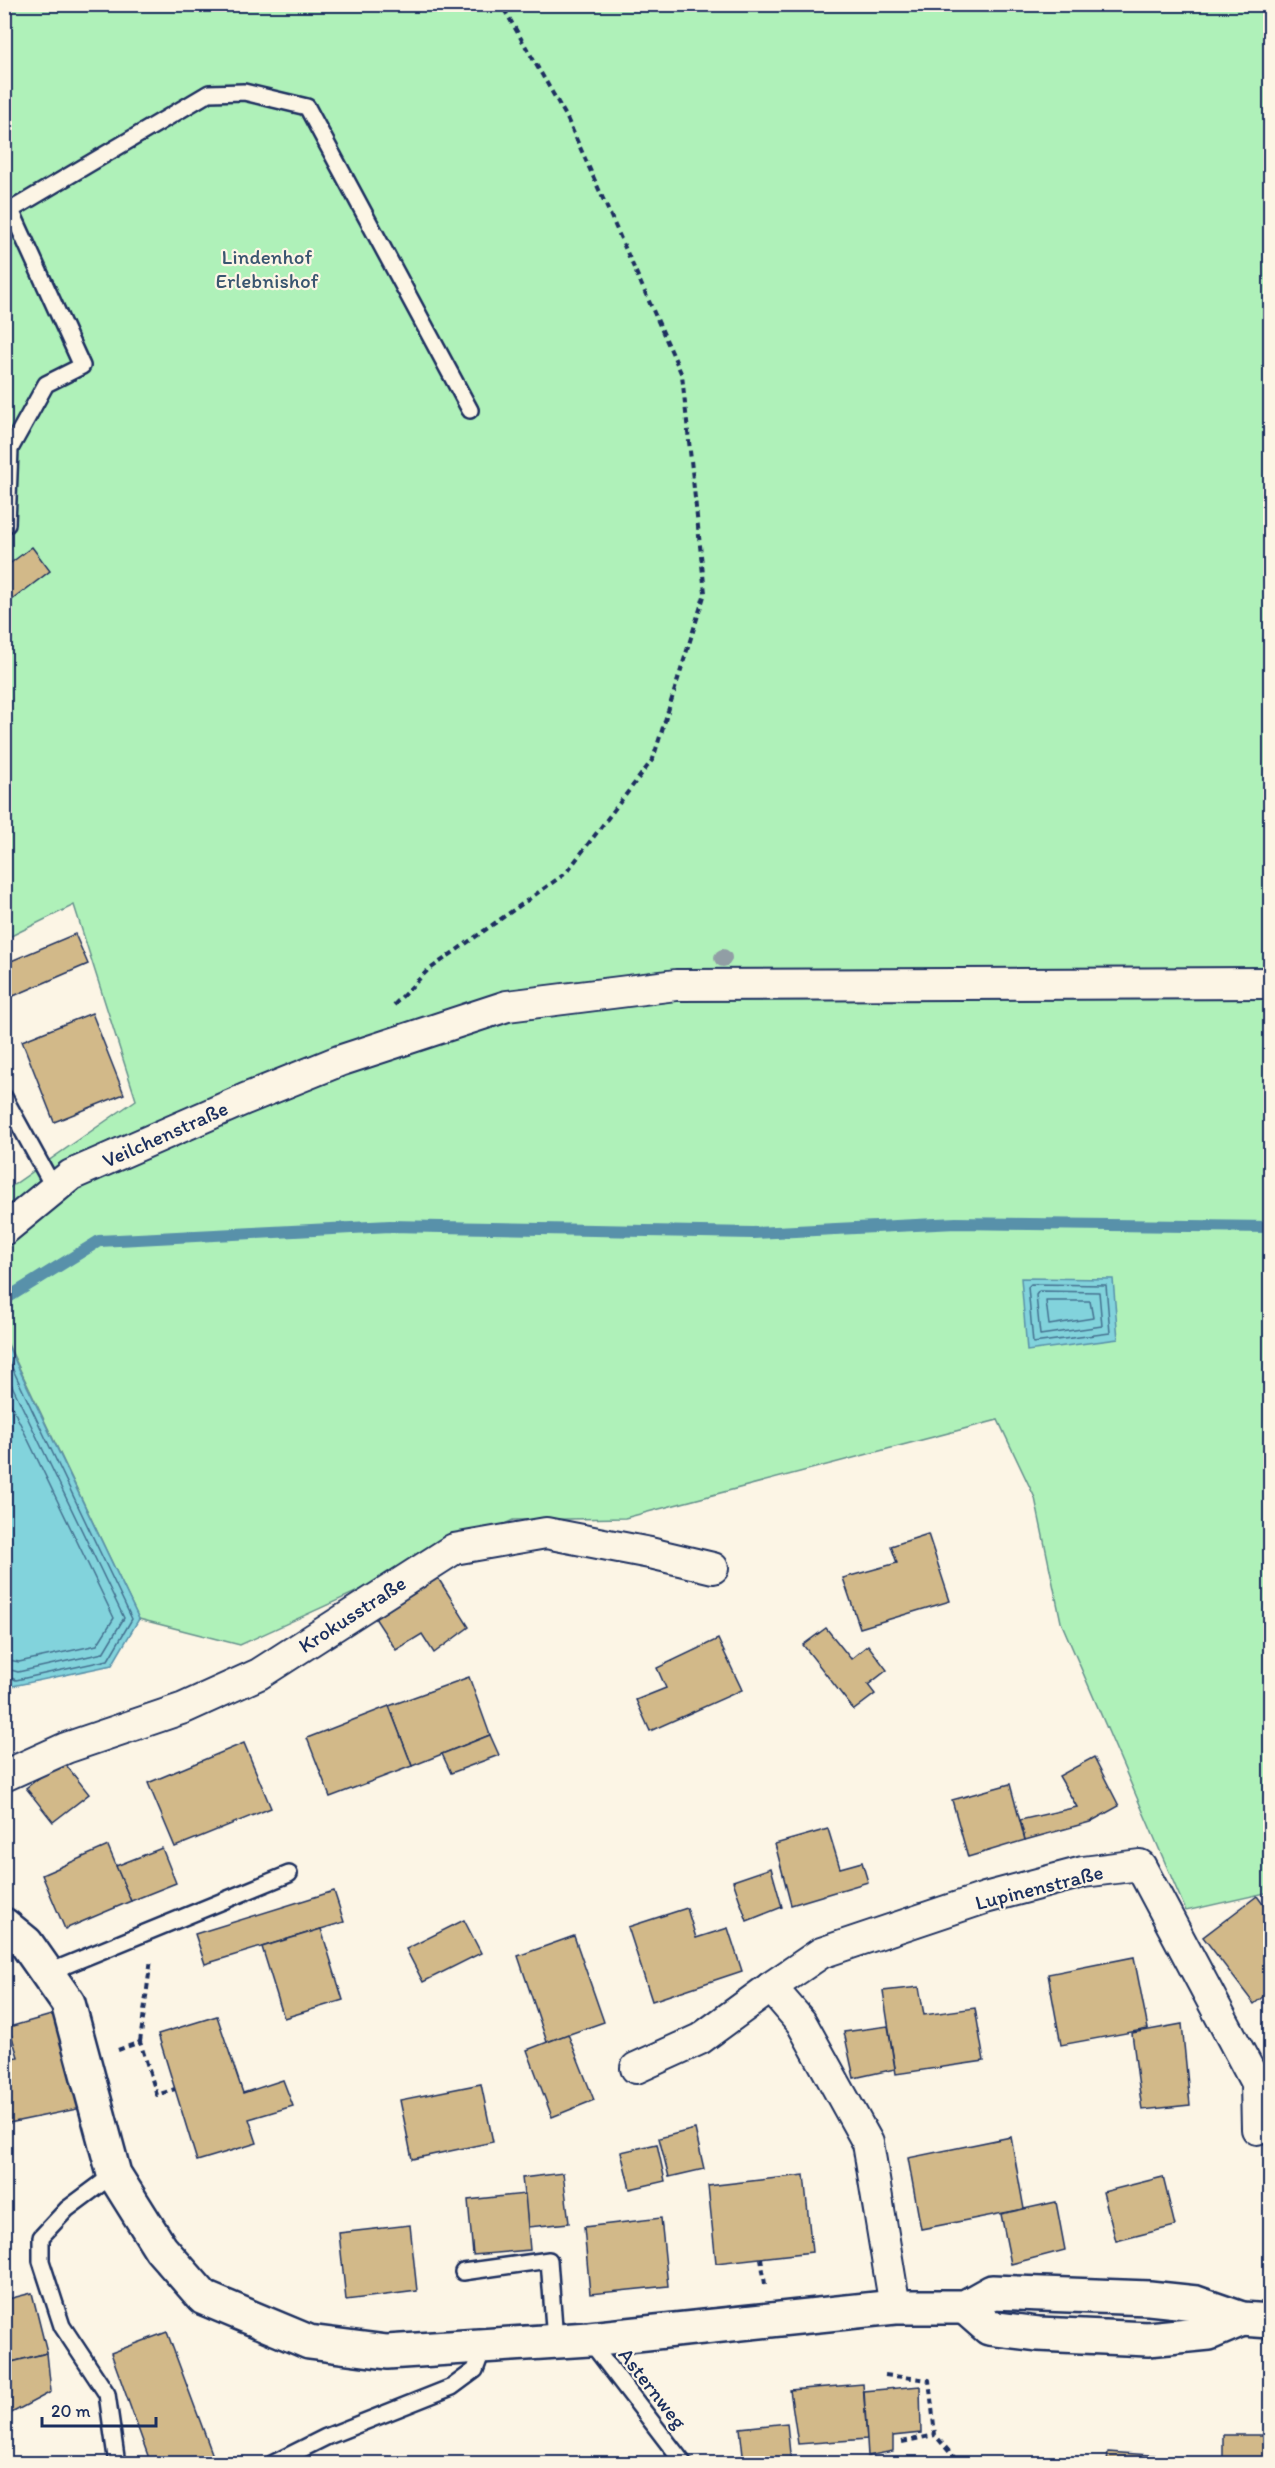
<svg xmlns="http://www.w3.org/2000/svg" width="1275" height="2468" font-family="Itim,sans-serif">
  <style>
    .green { fill: #aff1b9; stroke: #65908c; stroke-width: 1.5 }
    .water { fill: #82d3dc; stroke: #5991aa; stroke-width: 1.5 }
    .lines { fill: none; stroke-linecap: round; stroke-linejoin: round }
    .shore { stroke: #447190; stroke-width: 1.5 }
    .stream { stroke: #5991aa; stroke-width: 12 }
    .building { fill: #d2b989; stroke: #1b2f5e; stroke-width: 1.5 }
    .service-casing { stroke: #1b2f5e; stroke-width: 20 }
    .minor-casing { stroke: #1b2f5e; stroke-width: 34 }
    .secondary-casing { stroke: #1b2f5e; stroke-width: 38 }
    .path { stroke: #1b2f5e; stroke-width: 4; stroke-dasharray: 6 4.5; stroke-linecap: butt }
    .service { stroke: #fcf5e5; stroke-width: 15 }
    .minor { stroke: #fcf5e5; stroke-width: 30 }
    .secondary { stroke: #fcf5e5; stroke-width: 33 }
    .tree { fill: #919ea5 }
    .labels { text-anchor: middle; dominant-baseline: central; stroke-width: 4.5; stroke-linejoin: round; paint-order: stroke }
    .park-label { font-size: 21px; fill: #395670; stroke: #fcf5e5 }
    .street-label { font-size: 21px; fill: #1b2f5e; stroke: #fcf5e5 }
  </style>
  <rect width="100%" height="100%" fill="#fcf5e5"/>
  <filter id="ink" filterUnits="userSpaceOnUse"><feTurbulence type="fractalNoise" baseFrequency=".0167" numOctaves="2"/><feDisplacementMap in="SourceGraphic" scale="12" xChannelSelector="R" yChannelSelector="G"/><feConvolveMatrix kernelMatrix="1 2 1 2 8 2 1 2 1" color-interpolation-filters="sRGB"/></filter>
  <g filter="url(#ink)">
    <!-- green -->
    <polygon class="green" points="5,5 1270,5 1270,1892 1186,1911 1061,1622 1035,1498 998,1420 625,1518 513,1520 240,1645 139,1619 5,1338 5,1191 136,1100 74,905 5,939"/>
    <!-- water -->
    <g class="water">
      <polygon points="1021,1278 1113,1279 1118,1339 1027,1351"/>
      <polygon points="4,1338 139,1619 112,1665 13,1686 4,1679"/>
    </g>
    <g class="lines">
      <!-- shore -->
      <g class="shore">
        <polygon points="1031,1284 1106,1285 1110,1333 1033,1343 1028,1287"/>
        <polygon points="1039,1291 1099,1292 1102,1326 1040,1335 1036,1295"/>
        <polygon points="1046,1301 1090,1301 1093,1318 1049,1325"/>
        <polyline points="4,1351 132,1619 108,1660 16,1680 4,1675"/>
        <polyline points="4,1369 124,1618 103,1653 18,1672 4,1668"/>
        <polyline points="4,1390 114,1618 97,1645 19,1662 4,1659"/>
      </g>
      <!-- stream -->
      <polyline class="stream" points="4,1300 99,1241 390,1226 753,1233 956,1223 1270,1227"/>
    </g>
    <!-- building -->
    <g class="building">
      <polygon points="32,547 50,571 4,606 4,568"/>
      <polygon points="75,934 88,964 4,1000 4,964"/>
      <polygon points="92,1013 124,1094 54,1122 22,1041"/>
      <polygon points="928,1534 950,1601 860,1628 843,1578 897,1563 891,1546"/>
      <polygon points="438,1578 469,1627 434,1653 422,1634 396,1650 375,1618"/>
      <polygon points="826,1628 851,1659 868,1645 887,1670 868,1685 875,1694 854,1710 803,1645"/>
      <polygon points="718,1639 742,1690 650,1731 636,1700 666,1688 657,1668"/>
      <polygon points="469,1677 490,1735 412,1766 389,1706"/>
      <polygon points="389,1706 412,1766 330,1797 307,1738"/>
      <polygon points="490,1735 499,1755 451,1773 442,1754"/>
      <polygon points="244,1743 271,1808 175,1847 148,1783"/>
      <polygon points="1094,1757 1119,1806 1090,1822 1025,1840 1020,1820 1077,1807 1059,1776"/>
      <polygon points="62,1760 89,1794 53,1822 26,1788"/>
      <polygon points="1010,1784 1025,1840 968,1857 952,1800"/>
      <polygon points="828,1829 840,1868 862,1862 868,1882 791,1905 775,1844"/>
      <polygon points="108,1846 131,1901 65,1929 42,1875"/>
      <polygon points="162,1848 176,1883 131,1901 116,1866"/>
      <polygon points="771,1868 782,1907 747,1921 733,1881"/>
      <polygon points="334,1891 344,1922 205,1964 195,1934"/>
      <polygon points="1257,1896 1270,1914 1270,1991 1254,2004 1203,1937"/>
      <polygon points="687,1908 696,1938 728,1928 742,1971 652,2001 628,1927"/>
      <polygon points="464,1920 481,1953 423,1982 406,1949"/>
      <polygon points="321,1929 343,2000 284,2018 262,1947"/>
      <polygon points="574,1936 604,2022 547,2042 518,1956"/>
      <polygon points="1134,1957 1148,2029 1061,2045 1048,1974"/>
      <polygon points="919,1987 924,2015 975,2008 984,2061 896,2074 883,1991"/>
      <polygon points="55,2014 82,2108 4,2124 4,2059 18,2057 9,2027"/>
      <polygon points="217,2016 243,2093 283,2080 293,2106 249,2119 257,2143 197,2161 158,2034"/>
      <polygon points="1182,2024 1190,2105 1142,2110 1132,2033"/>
      <polygon points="888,2026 895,2069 854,2078 844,2032"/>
      <polygon points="568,2034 594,2100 552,2117 527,2050"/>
      <polygon points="481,2084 493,2142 412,2159 400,2100"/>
      <polygon points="695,2129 704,2169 669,2177 659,2138"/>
      <polygon points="1011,2137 1024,2209 921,2229 908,2158"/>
      <polygon points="657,2144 665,2181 630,2189 621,2152"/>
      <polygon points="563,2173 569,2223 528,2227 522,2178"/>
      <polygon points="804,2175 812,2252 716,2263 708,2186"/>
      <polygon points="1163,2177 1175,2226 1116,2241 1103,2192"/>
      <polygon points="525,2194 530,2250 473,2255 468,2200"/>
      <polygon points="1056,2202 1065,2250 1011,2264 1001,2214"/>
      <polygon points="661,2218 668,2286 590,2294 584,2227"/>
      <polygon points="410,2225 417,2291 346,2300 339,2233"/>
      <polygon points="32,2293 47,2353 4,2364 4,2300"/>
      <polygon points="167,2332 216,2464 151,2464 111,2353"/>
      <polygon points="47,2353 51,2392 4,2417 4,2364"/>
      <polygon points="863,2384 867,2439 798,2444 790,2390"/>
      <polygon points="920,2386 921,2433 893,2436 893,2451 868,2456 864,2391"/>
      <polygon points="787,2423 791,2464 744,2464 740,2428"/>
      <rect x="1223" y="2435" width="47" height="29"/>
      <polygon points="1108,2452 1191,2458 1191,2464 1107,2464"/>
    </g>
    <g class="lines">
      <defs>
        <g id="service">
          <polyline points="4,525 7,524 10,449 46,384 82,366 11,210 209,93 244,92 307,107 470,410"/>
          <polyline points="4,1097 54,1188"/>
          <polyline points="47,1973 289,1874"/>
          <polyline points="114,2174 67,2209 41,2237 41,2261 62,2326 107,2394 117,2464"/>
          <polyline points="463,2272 549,2260 555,2341"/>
          <polyline points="589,2340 684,2464"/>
          <polyline points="272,2464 326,2437 452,2387 475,2370 484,2346"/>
        </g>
        <g id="minor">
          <polyline points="4,1230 71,1175 245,1099 339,1061 507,1006 676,985 1270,983"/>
          <polyline points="4,1776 66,1748 184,1708 259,1674 454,1549 546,1533 650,1553 713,1568"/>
          <polyline points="636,2068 700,2039 771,1987"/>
          <polyline points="895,2307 868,2143 801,2022 771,1987 821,1953 985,1898 1083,1872 1140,1865 1256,2083 1257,2129"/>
        </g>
        <g id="secondary">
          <polyline points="4,1925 26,1943 68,2003 114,2174 161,2249 204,2298 309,2342 387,2352 589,2339 895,2307 965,2307 992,2292 1149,2298 1196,2303 1242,2319 1270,2321"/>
          <polyline points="965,2307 989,2328 1038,2334 1148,2339 1209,2333 1242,2319"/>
        </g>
      </defs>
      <!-- service casing -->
      <use href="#service" class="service-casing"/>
      <!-- minor casing -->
      <use href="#minor" class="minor-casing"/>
      <!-- secondary casing -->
      <use href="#secondary" class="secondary-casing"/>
      <!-- path -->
      <g class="path">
        <polyline points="394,1005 427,971 566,873 653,759 705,593 682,375 566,116 501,4"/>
        <polyline points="140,2042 151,1959"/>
        <polyline points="118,2050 140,2042 157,2095 175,2089"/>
        <polyline points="761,2258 765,2284"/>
        <polyline points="885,2375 929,2380 935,2435 958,2462"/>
        <polyline points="902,2442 935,2435"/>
      </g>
      <!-- service -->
      <use href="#service" class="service"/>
      <!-- minor -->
      <use href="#minor" class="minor"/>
      <!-- secondary -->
      <use href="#secondary" class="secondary"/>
    </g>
    <!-- trees -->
    <circle class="tree" cx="723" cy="958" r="9"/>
  </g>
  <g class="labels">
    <!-- park labels -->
    <g class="park-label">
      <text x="267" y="256">Lindenhof<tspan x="267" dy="24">Erlebnishof</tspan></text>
    </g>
    <!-- street labels -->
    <g class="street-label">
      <text transform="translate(165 1134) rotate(-24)">Veilchenstraße</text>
      <text transform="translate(352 1614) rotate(-33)">Krokusstraße</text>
      <text transform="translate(1039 1887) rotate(-14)">Lupinenstraße</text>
      <text transform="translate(653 2388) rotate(52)">Asternweg</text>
    </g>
  </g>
  <!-- margin -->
  <rect width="1275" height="2468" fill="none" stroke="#fcf5e5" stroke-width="24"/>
  <rect x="12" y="12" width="1251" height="2444" fill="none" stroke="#1b2f5e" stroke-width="2" filter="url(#ink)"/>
  <!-- scale -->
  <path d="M42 2417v9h114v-9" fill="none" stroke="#1b2f5e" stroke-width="3"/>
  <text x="51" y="2417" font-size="18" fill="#1b2f5e" stroke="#fcf5e5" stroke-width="4.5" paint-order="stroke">20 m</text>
</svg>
